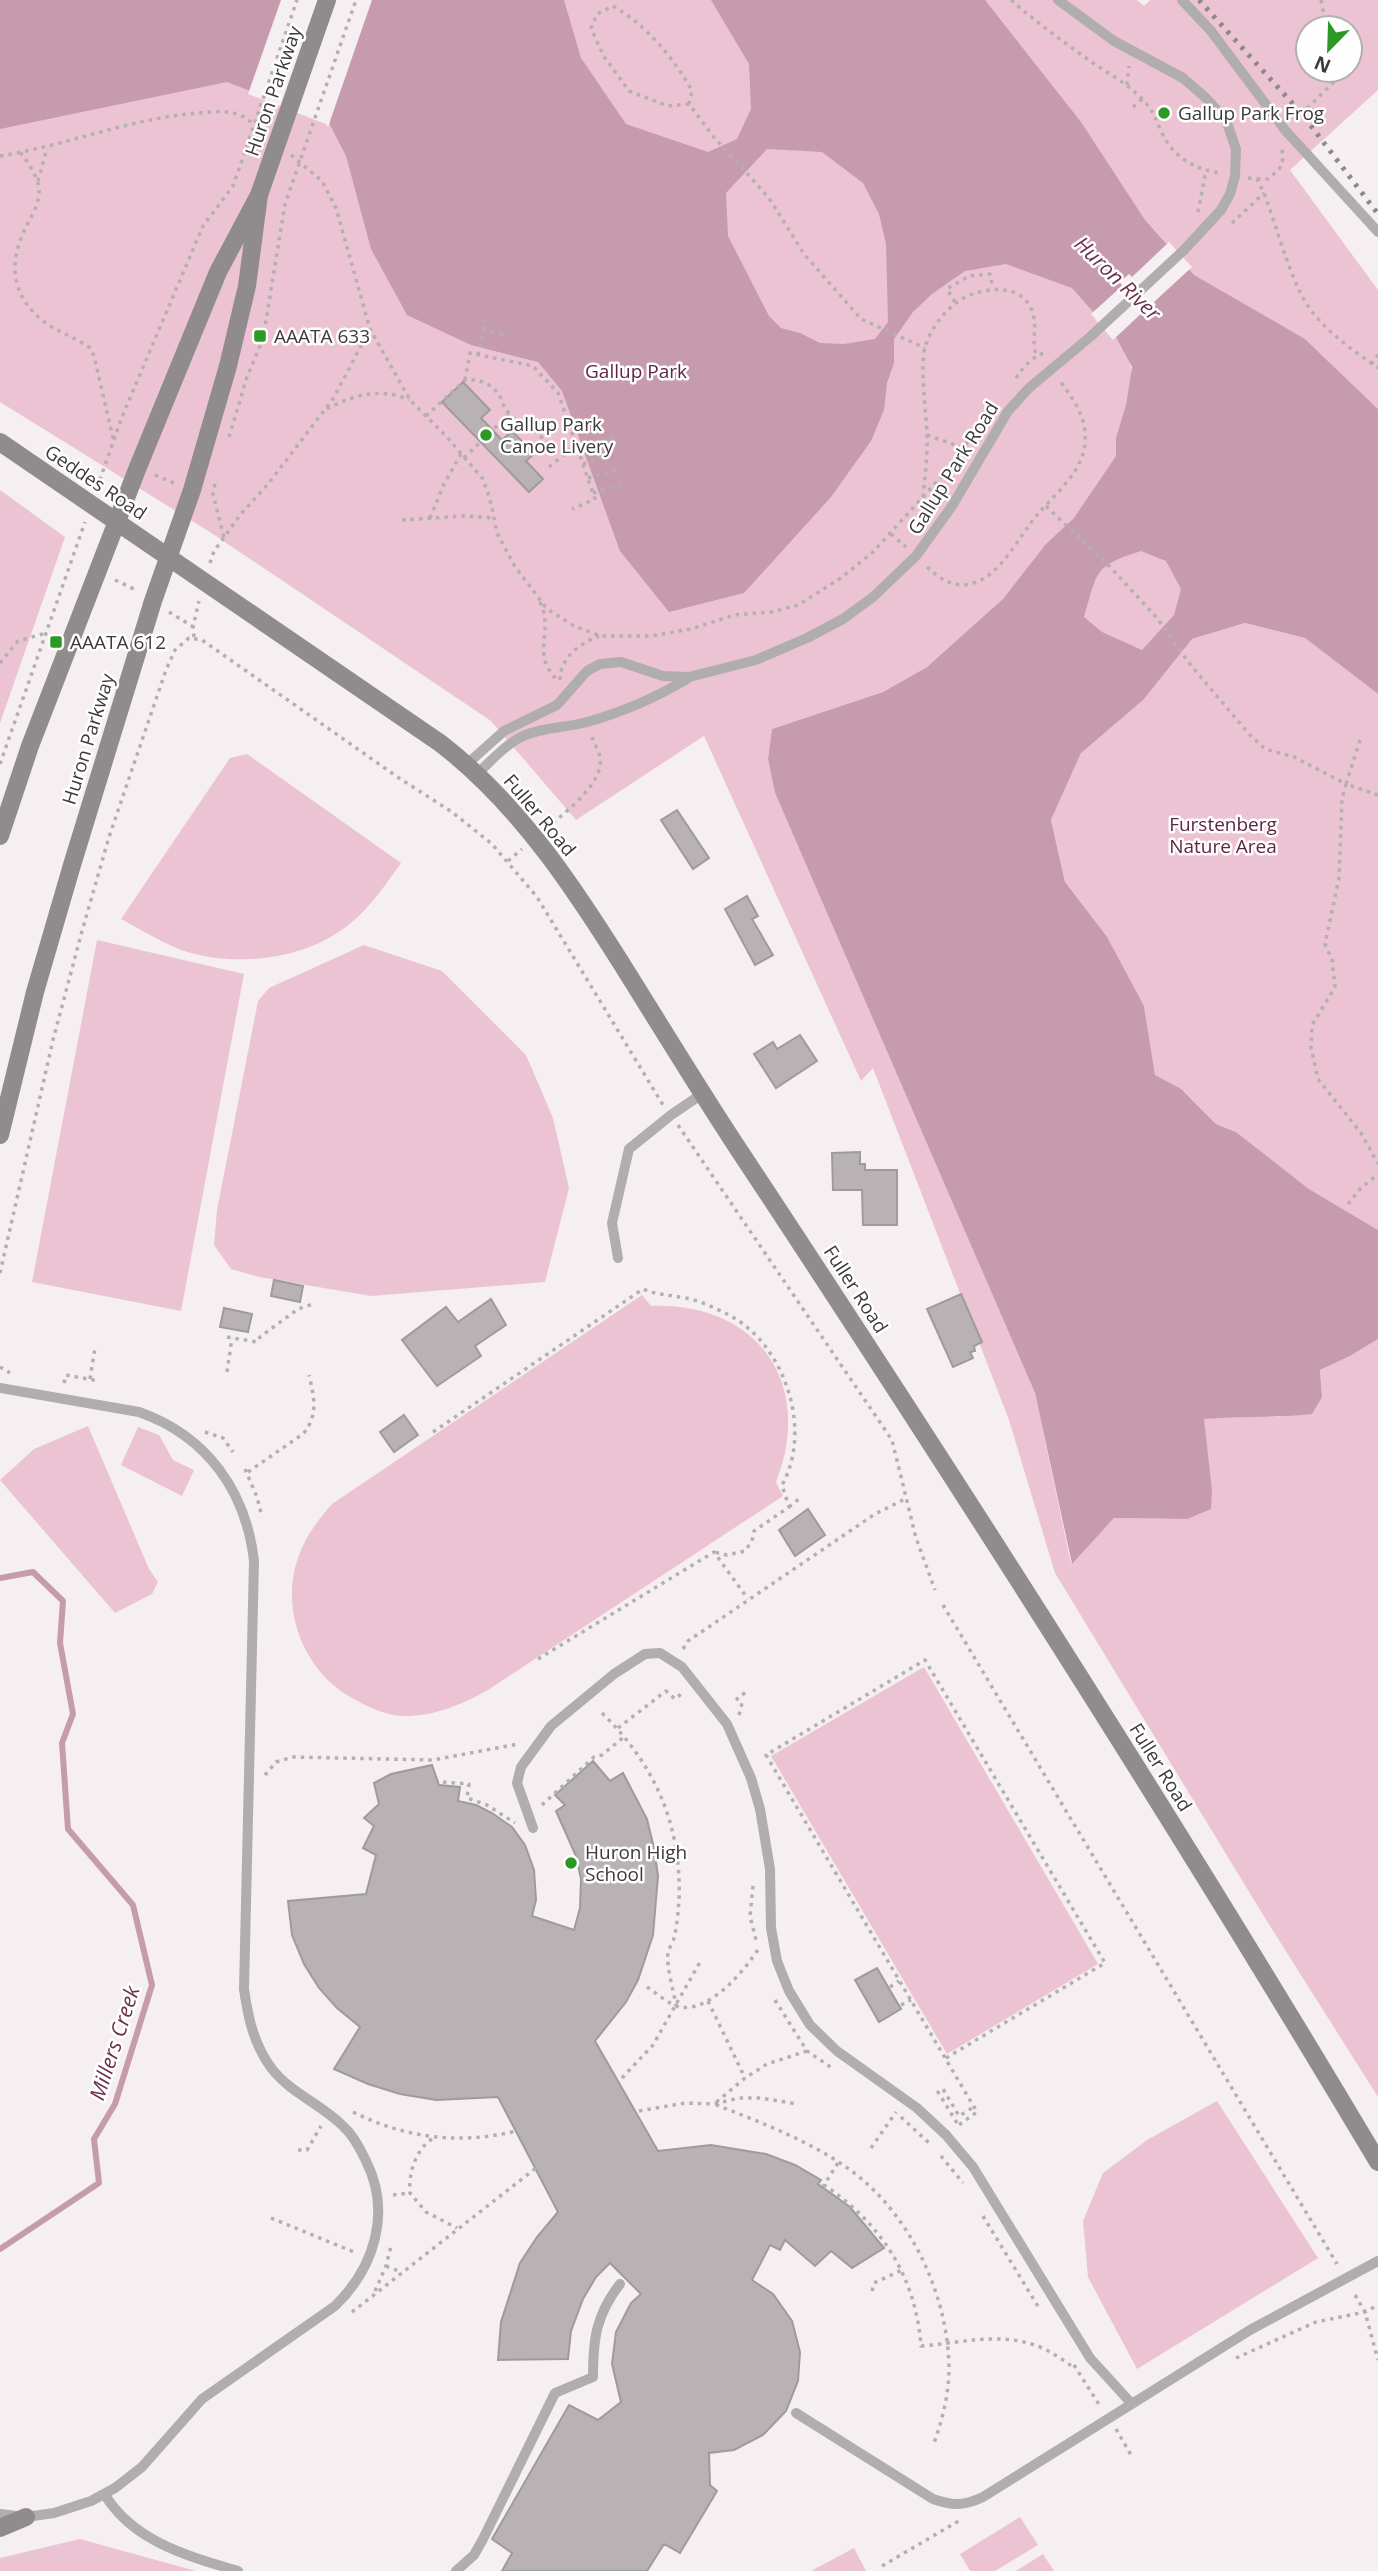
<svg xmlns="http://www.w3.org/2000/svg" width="1378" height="2571" font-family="'Open Sans',sans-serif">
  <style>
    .green { fill: #ecc3d3; fill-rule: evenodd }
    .water { fill: #c69bad; fill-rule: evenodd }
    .pier { fill: #f5eff1 }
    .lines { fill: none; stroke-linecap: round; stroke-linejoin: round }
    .stream { stroke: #c69bad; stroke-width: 6 }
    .building { fill: #b8b2b4; stroke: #9f9a9c; stroke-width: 2 }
    .path { stroke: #b4afb0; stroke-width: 3.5; stroke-dasharray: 3.5 5; stroke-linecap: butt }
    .service { stroke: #b0adae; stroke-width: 10 }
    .secondary { stroke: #908c8e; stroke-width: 18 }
    .rail { stroke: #8c898a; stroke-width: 5; stroke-dasharray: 3.5 7; stroke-linecap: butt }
    .poi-dot { fill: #2c9924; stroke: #fffefe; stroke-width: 2.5 }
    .labels { text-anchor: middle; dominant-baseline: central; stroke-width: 5; stroke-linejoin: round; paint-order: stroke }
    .street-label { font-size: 19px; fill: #3c3a3a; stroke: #fffefe }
    .poi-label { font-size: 19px; fill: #3c3a3a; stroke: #fffefe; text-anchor: start }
    .park-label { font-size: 19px; fill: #5d2741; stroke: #fffefe }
    .water-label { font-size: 21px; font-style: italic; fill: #6a324c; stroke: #fffefe }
  </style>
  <rect width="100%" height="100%" fill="#f5eff1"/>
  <!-- green -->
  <g class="green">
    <path d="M0,0h1137l7,6 6,-6h228v90l-88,80 88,120v119l-73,-70h-188c5,8 14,21 14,30 2,29 -14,58 -15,87l127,125 -121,99 -119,-80 -76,67 -44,25 -111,37 -4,30 7,34 260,600 36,171 43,-46 73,1 25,-29 -9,-71 38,-4 39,2 42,-20 -2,-27 30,-14 28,-17v758l-113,-179 -210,-345 -46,-153 -136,-352 -12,13 -157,-345 -128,84 -85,-99 -278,-187 -213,-132zM1308,28h42v42h-42z"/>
    <polygon points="0,490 65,537 0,723"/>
    <polygon points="1245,623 1305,638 1378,694 1378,1230 1309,1189 1236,1132 1216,1124 1192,1100 1155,1075 1144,1006 1065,882 1051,820 1081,753 1192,639"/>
    <path d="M247,754l154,109c-18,25 -35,51 -61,68 -44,31 -117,37 -166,16 -18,-8 -36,-19 -53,-28l109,-161z"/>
    <polygon points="97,940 244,974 181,1311 32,1282"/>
    <polygon points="364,945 442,971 526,1055 553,1118 569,1188 545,1282 371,1296 259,1277 231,1269 214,1245 217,1210 258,1001 269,988"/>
    <path d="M642,1295l9,11c106,-4 164,77 125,176l7,14 -295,194c-27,15 -55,27 -87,26 -18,-1 -39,-12 -54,-21 -44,-27 -67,-87 -49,-137 7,-21 19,-37 34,-54z"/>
    <polygon points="88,1426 149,1569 158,1582 152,1594 115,1613 0,1480 34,1449"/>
    <polygon points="138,1427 159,1435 173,1460 194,1470 182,1496 121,1465"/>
    <polygon points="924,1667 1098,1964 947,2054 771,1756"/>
    <polygon points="1217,2101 1318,2258 1137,2369 1088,2277 1083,2221 1103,2173 1147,2140"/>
    <polygon points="1020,2517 1038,2545 995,2571 970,2571 960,2554"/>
    <polygon points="80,2539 196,2571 0,2571 0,2558"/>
    <polygon points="854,2548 866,2571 811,2571"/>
    <polygon points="1043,2554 1054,2571 1016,2571"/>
  </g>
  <!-- water -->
  <path class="water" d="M0,0h564l17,58 45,66 82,28 29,-13 14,-30 -2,-45 -38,-64h274l96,122 64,98 49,55 111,64 73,70v285l-73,-56 -60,-15 -53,16 -49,61 -62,53 -30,67 14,62 42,55 37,69 11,69 26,14 35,35 20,8 73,57 69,41v109l-28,17 -30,14 2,27 -10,17c-36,4 -72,2 -108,5l8,71 -1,19 -24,10 -73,-1 -42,46 -37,-171 -260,-600 -7,-34 4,-30 111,-37 44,-25 76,-68 43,-55 28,-26 42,-62v-18l10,-33 6,-38 -15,-28 -45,-51 -66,-24 -41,7 -33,23 -19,18 -19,27v24l-7,20 -3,27 -13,31 -40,56 -87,96 -75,19 -49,-61 -58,-160 -24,-29 -67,-17 -64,-30 -36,-66 -25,-93 -18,-35 -101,-39 -227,47zM767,149l55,3 41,31 16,31 7,30 2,78 -13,17 -31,5 -24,-1 -20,-10 -19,-5 -12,-12 -41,-80 -2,-43zM1141,551l25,10 15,28 -7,26 -32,35 -40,-18 -18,-15c14,-46 9,-51 57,-66z"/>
  <!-- pier -->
  <g class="pier">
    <polygon points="281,0 372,0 328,127 326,124 248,94"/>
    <polygon points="1169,242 1192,267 1154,302 1156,305 1148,312 1145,310 1113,340 1091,314 1122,286 1120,282 1129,274 1132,277"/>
  </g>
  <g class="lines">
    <!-- stream -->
    <polyline class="stream" points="0,1578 33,1572 63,1601 60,1643 73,1714 62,1743 68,1829 133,1905 152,1985 115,2104 94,2139 99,2183 0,2249"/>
  </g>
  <!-- building -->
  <g class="building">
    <polygon points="463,382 490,410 481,418 502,440 512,431 534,454 526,461 543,479 529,492 442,402"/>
    <polygon points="677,810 709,858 693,869 661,820"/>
    <polygon points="747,896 758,916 752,919 773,955 755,965 725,909"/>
    <polygon points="800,1035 817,1061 776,1088 754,1054 773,1042 777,1049"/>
    <polygon points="860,1152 860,1164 865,1164 865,1170 897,1170 897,1225 863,1225 862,1190 833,1190 832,1153"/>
    <polygon points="274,1280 303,1286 300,1302 271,1296"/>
    <polygon points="961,1294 982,1342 974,1346 975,1351 970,1352 973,1358 953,1367 927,1309"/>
    <polygon points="491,1299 506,1325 475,1346 481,1356 437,1386 402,1340 446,1307 458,1322"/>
    <polygon points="224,1308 252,1314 248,1332 220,1327"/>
    <polygon points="404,1415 418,1435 394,1452 380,1432"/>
    <polygon points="808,1509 825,1535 795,1556 779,1530"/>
    <polygon points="593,1761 610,1781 623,1773 647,1819 654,1848 658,1876 653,1935 638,1980 626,2002 595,2041 658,2151 711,2145 766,2154 795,2165 821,2180 818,2184 850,2207 884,2248 852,2268 831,2251 815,2266 785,2240 780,2250 770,2245 752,2280 773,2294 792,2321 800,2352 798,2381 786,2411 763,2435 734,2450 709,2453 710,2485 717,2491 680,2553 664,2544 647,2571 502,2571 512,2553 492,2539 569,2405 598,2420 621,2402 612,2364 616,2332 631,2303 641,2294 610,2263 596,2277 583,2299 571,2331 568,2359 498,2360 501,2322 520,2263 537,2237 558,2212 498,2097 436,2100 400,2094 368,2084 334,2069 360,2027 337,2008 319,1988 304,1964 292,1935 288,1901 366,1894 376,1855 363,1848 374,1826 364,1818 379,1804 374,1783 391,1774 432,1765 439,1785 460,1787 458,1801 476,1805 492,1813 512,1827 525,1845 534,1870 536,1900 532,1916 574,1930 580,1908 581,1879 576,1856 556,1811 565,1805 555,1795"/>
    <polygon points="877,1968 901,2009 879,2022 855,1980"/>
  </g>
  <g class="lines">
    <!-- path -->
    <g class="path">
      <path d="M1011,0c26,23 54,43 82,63 18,12 38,23 52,39 8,9 11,18 16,29 12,26 31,37 58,42"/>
      <polyline points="1321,0 1324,16 1334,28"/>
      <polyline points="1350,55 1350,62"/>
      <polyline points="1127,85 1129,66"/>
      <path d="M689,104l-21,2 -39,-15 -26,-36 -12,-27 6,-14 16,-8c33,19 61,52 79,85l-3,13 23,31 57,63 35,56 57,65 64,29"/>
      <polyline points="1133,107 1142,99"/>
      <polyline points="1295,120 1346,70"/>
      <path d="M20,153l3,2c6,10 15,22 16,34 1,15 -8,28 -14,40 -17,35 -13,67 18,92 14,11 32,16 47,27l4,8 19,82"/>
      <polyline points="291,155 322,181 336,208 370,329 410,400 446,436 483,479 490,499 497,533 514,565 547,609 574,626 601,636 651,636 691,629 734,615 771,612 798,605 841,578 873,552 951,466 981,423"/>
      <path d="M0,156c68,-11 131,-38 199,-43 13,-1 26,-3 38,1 10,3 18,12 26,18"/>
      <path d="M1248,178l9,1 7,14c12,32 22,71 37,101 15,31 50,55 77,74"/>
      <path d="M1257,179h11c13,-11 16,-12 14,-30"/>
      <polyline points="38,181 47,148"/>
      <polyline points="1198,212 1206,170"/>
      <polyline points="1232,223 1264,193"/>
      <polyline points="955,302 947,289 969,276 990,274 993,288"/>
      <polyline points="483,330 504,335"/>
      <polyline points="478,355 486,320"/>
      <polyline points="1371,364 1378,355"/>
      <path d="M1016,378c8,-12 16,-21 30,-26"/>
      <polyline points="465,380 470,353 533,366 558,393 595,499 572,509"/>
      <path d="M327,409c25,-14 55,-22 82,-9"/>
      <polyline points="426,416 465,380 478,380 491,386 499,394 505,409 516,421 531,427 553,448 567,451"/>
      <polyline points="479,421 500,442"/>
      <polyline points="927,435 964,448"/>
      <polyline points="229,437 247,377 263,339 285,204 356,0"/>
      <polyline points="607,440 611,454"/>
      <polyline points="595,444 614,437"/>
      <polyline points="464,458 509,414"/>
      <polyline points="583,464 615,452"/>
      <polyline points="549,467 576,445"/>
      <polyline points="155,475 176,484"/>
      <polyline points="588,478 620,468"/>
      <polyline points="215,484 213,494 224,538"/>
      <polyline points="97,488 122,417 203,226 233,186 297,0"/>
      <polyline points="593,493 626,483"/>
      <path d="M923,497c2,-21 5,-43 4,-64 -1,-20 -7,-69 -2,-86 8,-25 29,-49 54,-55 23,-6 50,-2 55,26 2,12 -2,25 2,37"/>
      <polyline points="1046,506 1112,569 1157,618 1189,663 1249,734 1265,749 1294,757 1346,784 1342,799 1339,878 1325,944 1332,960 1335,987 1312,1025 1311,1047 1318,1079 1361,1133 1378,1164"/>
      <polyline points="430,518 444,484 461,454"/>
      <polyline points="402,520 465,516 493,518"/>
      <polyline points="891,534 906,547"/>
      <polyline points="210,563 214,551 241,514 268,484 333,399 370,329"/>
      <path d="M927,567c12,11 26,21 43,17 31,-7 48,-47 67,-69 17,-20 45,-42 48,-71 2,-27 -10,-42 -25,-63"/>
      <polyline points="115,580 136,590"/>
      <path d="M540,602c11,22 0,40 5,59 2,7 8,14 12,20"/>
      <polyline points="169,612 192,626"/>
      <polyline points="194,637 193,627 199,601"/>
      <polyline points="0,663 18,641 46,633"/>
      <path d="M560,680c0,-22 20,-37 39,-44"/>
      <polyline points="1360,740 1346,784 1378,795"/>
      <polyline points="0,764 85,522"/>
      <path d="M553,823c16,-14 51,-41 47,-65 -1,-7 -6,-15 -8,-21"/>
      <polyline points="508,861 522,849"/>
      <polyline points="678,1125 892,1440 916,1538 935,1590"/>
      <polyline points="1348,1204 1360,1189 1378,1174"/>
      <polyline points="0,1273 53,1040 82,931 109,837 166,670 175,650 189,638 202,640 399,778 452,812 492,844 537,897 663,1105"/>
      <polyline points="227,1337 257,1342 260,1337 298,1309 313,1304"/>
      <polyline points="0,1367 10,1373"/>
      <polyline points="227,1372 232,1338"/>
      <polyline points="90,1379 95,1348"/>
      <polyline points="64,1383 66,1375 99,1381"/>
      <polyline points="205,1432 223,1438 233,1452"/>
      <path d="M433,1432l210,-143c14,6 27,6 42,9 13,2 28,9 40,15 58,27 89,115 57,172l7,22 -35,24 -2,10 -7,10 -18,4 -13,-3"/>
      <polyline points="245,1469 257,1497 262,1517"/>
      <path d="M248,1472l55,-38c16,-19 11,-37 6,-59"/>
      <polyline points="789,1507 800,1498"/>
      <polyline points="943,1605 1337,2264"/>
      <polyline points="683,1649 688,1641 875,1514 907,1498"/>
      <polyline points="538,1659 714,1552 748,1599"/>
      <path d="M602,1713c53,52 80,112 77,188 -1,12 -2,25 -5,37 -1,5 -5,10 -6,15 -2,13 6,39 8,53"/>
      <polyline points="739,1715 742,1703 737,1699 746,1692"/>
      <polyline points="618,1728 666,1691 675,1699 684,1692"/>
      <polyline points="265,1775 276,1762 293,1757 433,1760 518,1744"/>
      <polyline points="443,1782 469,1784 467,1798 487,1805 515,1823"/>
      <polyline points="542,1805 594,1757 602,1755 625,1736"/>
      <polyline points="753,1886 750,1916 756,1940"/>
      <path d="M647,1987c9,6 22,17 32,20 31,6 66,-37 80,-59"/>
      <polyline points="890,1987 899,1981"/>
      <polyline points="775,2000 807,2051 832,2068"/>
      <polyline points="708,2001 745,2078"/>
      <polyline points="901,2005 911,2000"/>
      <path d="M807,2051l-40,13 -22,14 -31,26c48,19 97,37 139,68 58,44 95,123 96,196 0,27 -7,53 -16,78"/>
      <polyline points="946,2058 1105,1963 925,1660 766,1755 977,2112 956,2127"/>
      <polyline points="622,2078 653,2045 700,1962"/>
      <polyline points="639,2111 685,2103 714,2104 739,2098 761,2098 797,2104"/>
      <path d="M353,2112c52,26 106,33 163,19"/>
      <polyline points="901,2117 929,2143"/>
      <polyline points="957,2123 938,2092 943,2089 959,2116 974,2107"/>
      <path d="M432,2139c-16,10 -24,35 -22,54l16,19 31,16"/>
      <polyline points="871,2148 896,2112"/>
      <polyline points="298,2150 307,2150 321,2126"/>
      <polyline points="941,2156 963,2183"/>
      <path d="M838,2163l-14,22c57,38 92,92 97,161 41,-3 79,-15 119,1 12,5 23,13 33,20"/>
      <polyline points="393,2195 410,2193"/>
      <polyline points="983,2216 1039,2308"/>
      <polyline points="271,2218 354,2252"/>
      <polyline points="386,2266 401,2272"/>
      <polyline points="375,2291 386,2266 391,2246"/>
      <polyline points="872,2291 874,2283 902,2270"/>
      <polyline points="1355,2295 1365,2312 1378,2360"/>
      <polyline points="352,2312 536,2168"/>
      <polyline points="1236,2358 1316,2322 1365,2312 1378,2305"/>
      <polyline points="1074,2365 1100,2406"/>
      <polyline points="1116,2429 1131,2455"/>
      <polyline points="882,2566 962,2519"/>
    </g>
    <!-- service -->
    <g class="service">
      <polyline points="1182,0 1211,31 1285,130 1378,232"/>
      <polyline points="466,765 504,731 557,705 587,671 600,664 621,662 663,676 689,677 756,660 807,638 843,619 873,597 916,556 952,506 1008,411 1029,388 1090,337 1184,250 1221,210 1230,194 1235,176 1236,149 1226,120 1206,98 1183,78 1114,41 1058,0"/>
      <path d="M477,774c14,-13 29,-30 46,-38 20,-9 43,-8 64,-14 36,-10 68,-24 100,-43"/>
      <polyline points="618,1258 612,1223 629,1149 671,1115 702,1094"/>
      <path d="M0,1388l139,24c68,24 107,79 115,149l-10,428c4,29 10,56 28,80 20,25 49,35 71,57 10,9 17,22 23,35 26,52 8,107 -31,145l-133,93 -60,68 -27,21 -24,13 -37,12 -28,4 -26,-3"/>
      <polyline points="533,1828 517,1783 521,1767 551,1726 614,1674 645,1654 660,1653 682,1667 727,1724 751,1778 760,1809 770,1869 771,1928 777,1961 789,1991 810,2025 837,2051 917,2108 946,2135 973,2167 1090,2358 1131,2403"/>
      <path d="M796,2413l137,86c20,7 31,7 50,-2l267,-167 128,-69"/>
      <path d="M105,2495c29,47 83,61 133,76"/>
      <path d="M456,2571l18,-16 9,-16 72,-146 38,-16c0,-38 3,-62 27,-93"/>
    </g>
    <!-- secondary -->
    <g class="secondary">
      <path d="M0,442l440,301c82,63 139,152 193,239 33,53 66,107 100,159 222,336 439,675 645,1021"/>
      <polyline points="0,836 30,746 138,467 218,272 259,195 327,0"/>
      <polyline points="0,1135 35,992 72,865 153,601 192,490 228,366 247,286 259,195"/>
      <polyline points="0,2528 26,2517"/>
    </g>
    <!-- rail -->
    <polyline class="rail" points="1199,0 1302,114 1378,214"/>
  </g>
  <!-- markers -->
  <g class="poi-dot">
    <circle cx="1164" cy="113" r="7"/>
    <rect x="253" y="329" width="14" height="14" rx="3.5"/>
    <circle cx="486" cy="435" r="7"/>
    <rect x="49" y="635" width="14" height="14" rx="3.5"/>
    <circle cx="571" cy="1863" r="7"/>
  </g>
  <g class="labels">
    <!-- street labels -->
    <g class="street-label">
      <text transform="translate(273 91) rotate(-71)">Huron Parkway</text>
      <text transform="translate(953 468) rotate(-58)">Gallup Park Road</text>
      <text transform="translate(96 482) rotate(34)">Geddes Road</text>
      <text transform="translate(88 739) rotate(-73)">Huron Parkway</text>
      <text transform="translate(540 815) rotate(50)">Fuller Road</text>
      <text transform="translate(856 1289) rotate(57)">Fuller Road</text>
      <text transform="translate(1161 1767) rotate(58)">Fuller Road</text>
    </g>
    <!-- poi labels -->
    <g class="poi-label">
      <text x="1178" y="113">Gallup Park Frog</text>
      <text x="274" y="336">AAATA 633</text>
      <text x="500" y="424">Gallup Park<tspan x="500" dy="22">Canoe Livery</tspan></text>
      <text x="70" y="642">AAATA 612</text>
      <text x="585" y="1852">Huron High<tspan x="585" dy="22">School</tspan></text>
    </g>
    <!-- park labels -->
    <g class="park-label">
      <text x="636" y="371">Gallup Park</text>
      <text x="1223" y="824">Furstenberg<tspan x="1223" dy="22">Nature Area</tspan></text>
    </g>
    <!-- water labels -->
    <g class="water-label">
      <text transform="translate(1118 278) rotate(44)">Huron River</text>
      <text transform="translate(114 2043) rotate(-72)">Millers Creek</text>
    </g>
  </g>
  <!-- north arrow -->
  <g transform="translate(1329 49) rotate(203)"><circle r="33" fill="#fffefe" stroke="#b1b0b0" stroke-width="2"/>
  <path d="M0-5L12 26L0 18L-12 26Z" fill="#2c9924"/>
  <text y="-10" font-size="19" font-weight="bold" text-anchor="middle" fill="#3c3a3a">N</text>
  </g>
</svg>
